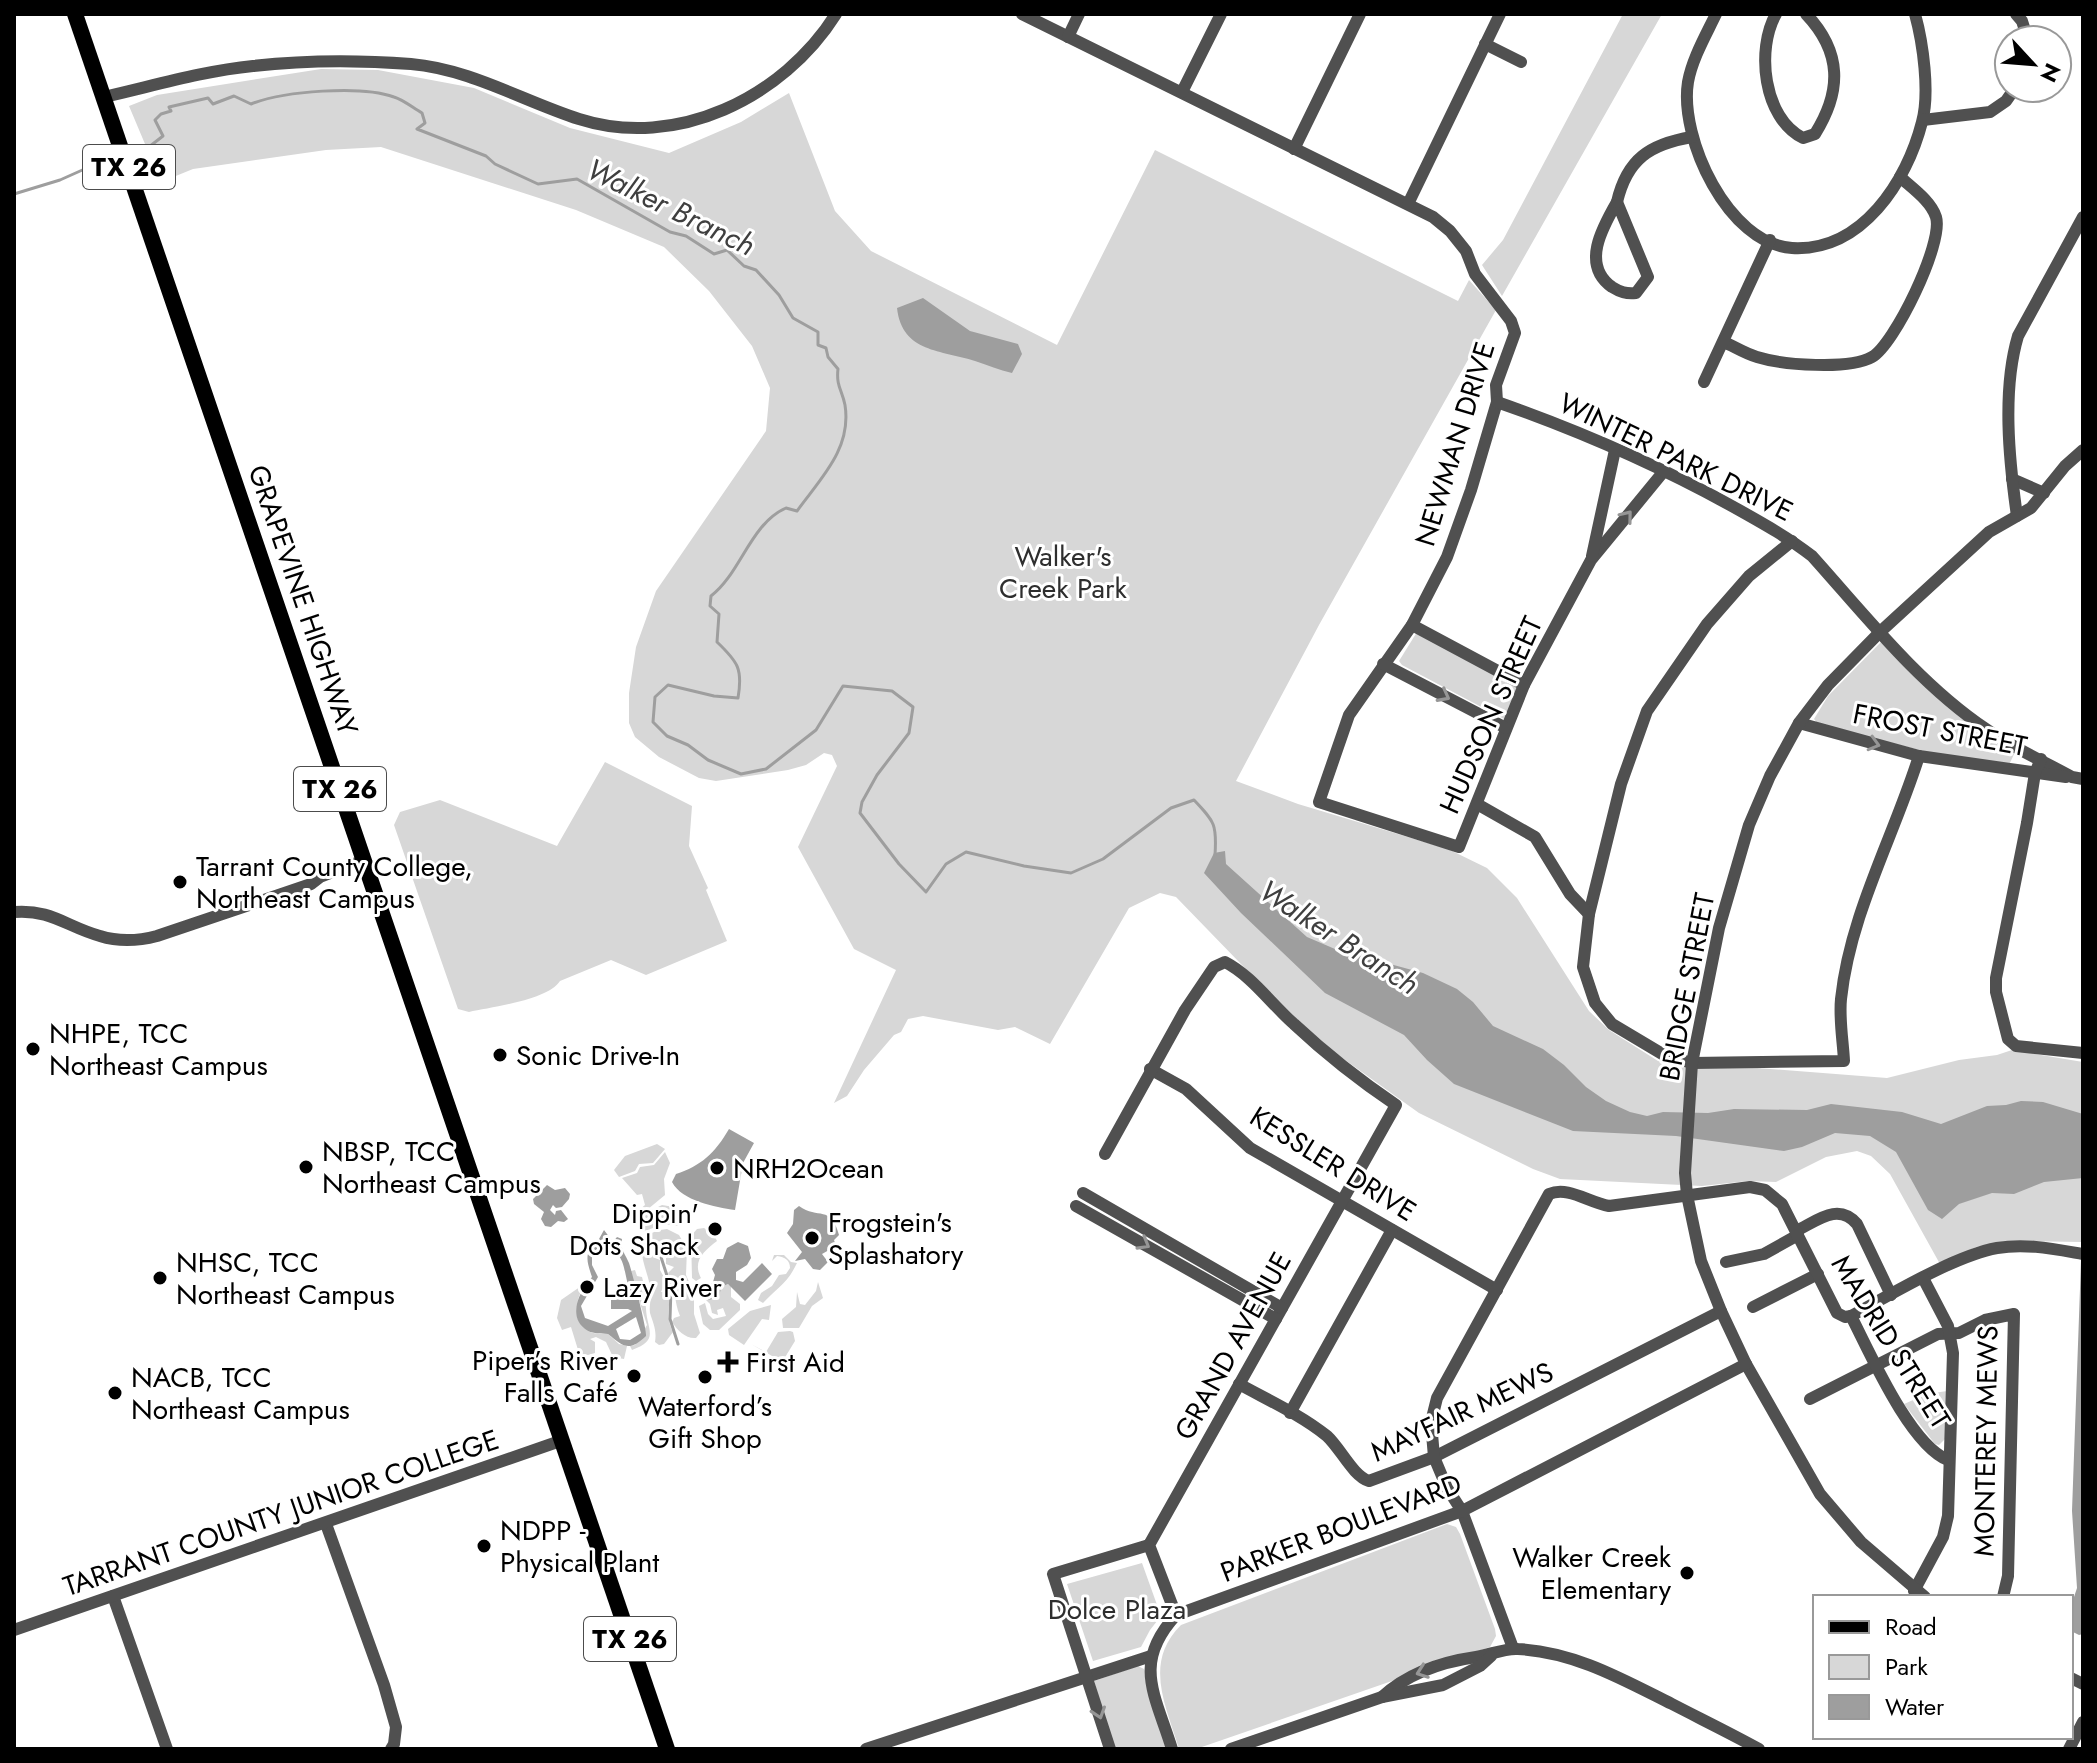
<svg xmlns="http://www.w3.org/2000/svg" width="2097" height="1763" font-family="Jost,sans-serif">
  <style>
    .green { fill: #d7d7d7 }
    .water { fill: #9e9e9e; fill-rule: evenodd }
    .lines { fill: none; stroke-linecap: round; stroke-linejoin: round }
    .stream { stroke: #9e9e9e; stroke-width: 3 }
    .minor { stroke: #505050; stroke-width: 12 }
    .major { stroke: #000; stroke-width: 16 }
    .oneway { stroke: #969696 }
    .poi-dot { fill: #000; stroke: #fff; stroke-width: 3 }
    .labels { text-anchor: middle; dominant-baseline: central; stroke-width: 6; stroke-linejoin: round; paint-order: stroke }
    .shield { fill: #fff; stroke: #4c4c4c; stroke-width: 2 }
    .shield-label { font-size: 26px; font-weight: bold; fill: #000 }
    .street-label { font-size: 28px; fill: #000; stroke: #fff }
    .park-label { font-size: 28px; fill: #2e2e2e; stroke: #fff }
    .poi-label { font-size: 28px; fill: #000; stroke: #fff; text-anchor: start }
    .water-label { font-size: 30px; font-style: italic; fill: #3f3f3f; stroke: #fff }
  </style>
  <rect width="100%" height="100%" fill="#fff"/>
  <!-- green -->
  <g class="green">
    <polygon points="1623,14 1662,14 1502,296 1482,265 1503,240"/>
    <polygon points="321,69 378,70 474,88 570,128 669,153 741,122 789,93 835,211 871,251 1057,345 1155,150 1458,301 1469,280 1496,310 1319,625 1236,781 1298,804 1448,849 1487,868 1517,898 1589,1011 1609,1030 1658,1061 1675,1066 1757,1068 1887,1078 1959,1060 1997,1055 2012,1050 2083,1062 2083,1242 2006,1241 1976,1247 1940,1264 1890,1174 1871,1156 1857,1151 1826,1157 1776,1182 1748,1181 1702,1186 1560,1179 1533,1169 1419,1113 1334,1052 1271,995 1176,897 1160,893 1129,908 1050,1044 1015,1027 998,1030 923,1016 908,1019 901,1032 894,1035 864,1070 847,1096 834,1103 896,970 854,949 798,847 837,766 832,755 824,753 806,765 788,770 716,781 699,778 659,757 635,737 629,723 629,693 636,647 656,591 766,431 770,388 752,346 709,291 664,247 576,210 381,147 326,150 193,169 161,182 129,106 157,95"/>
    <polygon points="1417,632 1519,686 1509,714 1504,719 1402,665 1399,661"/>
    <polygon points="1882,641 2015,752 2009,765 1935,754 1818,724 1814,719 1828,696"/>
    <path d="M605,762l87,44 -3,40 19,42 -2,2 21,51 -81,34 -35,-15 -51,21c-12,19 -68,26 -91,31l-11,-3 -64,-184 6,-13 40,-12 117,46z"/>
    <polygon points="657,1144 665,1149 653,1163 639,1164 635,1171 619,1177 614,1170 625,1156"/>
    <polygon points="665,1152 670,1163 664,1179 665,1195 648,1209 638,1211 645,1205 642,1194 637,1195 622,1178 637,1173 640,1167 654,1165"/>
    <polygon points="662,1205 674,1207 676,1213 683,1215 683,1224 676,1226 664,1224 642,1232 637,1225 642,1215"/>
    <path d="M704,1228l10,7 3,6c-13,10 -25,20 -16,37l-5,3 -4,-3 -1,-42 6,-7z"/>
    <path d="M667,1229l12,6 8,14 -1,26 8,18v21l6,19 -4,5c-10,1 -19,-8 -24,-16l2,-4 6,-2c-6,-14 -4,-28 -12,-43l6,-6 -8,-3v-16l-10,-3 -4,5 3,8 5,2v10l6,11 -5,11h7c4,12 -4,22 5,40l-9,12 -5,1 -4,-3c2,-12 -2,-19 -5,-29 -1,-7 1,-13 1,-19 0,-23 -29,-60 16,-65z"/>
    <path d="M774,1255h10l7,7 6,1c-10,21 -19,24 -34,40l-5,-3 3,-7 11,-7 7,-11 7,-1 4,-6c0,-8 -5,-11 -13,-12l-5,5z"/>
    <path d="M635,1270l2,6 5,1c3,11 3,20 4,32 1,21 14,31 -14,41l-2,-4 5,-1 12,-20 -15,-47 -1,-7z"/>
    <path d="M587,1282c-11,14 -17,38 1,49 6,4 14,2 20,3l11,10 8,2 -3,13 -11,-2 -7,-15 -10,-5 -6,2 5,3v11l-7,2 -9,-2 -8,-26 -9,3 -5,-12 4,-18z"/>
    <polygon points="818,1282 823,1298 812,1306 799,1328 783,1328 782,1319 796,1307 797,1292 800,1304 805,1305 816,1291"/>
    <polygon points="728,1284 731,1286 731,1297 740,1304 740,1310 719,1330 710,1330 703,1324 699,1306 705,1303 708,1314 713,1319 726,1316 723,1308 717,1310 718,1315 712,1313 710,1304 706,1300 717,1299 721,1287"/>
    <polygon points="771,1305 769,1320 762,1319 744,1345 729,1335 728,1329 750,1311"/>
    <polygon points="790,1331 793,1332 795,1341 784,1359 779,1360 751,1344 766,1352 778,1332"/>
    <polygon points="1947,1391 1946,1438 1939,1445 1935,1444 1904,1404 1927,1394"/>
    <path d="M1447,1524l9,3 4,7 35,95 1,7 -6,11 -294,102h-17c-13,-44 -36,-86 2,-124z"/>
    <polygon points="1142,1563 1161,1616 1150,1630 1141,1647 1093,1661 1067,1584"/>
    <polygon points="1138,1666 1144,1669 1146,1675 1166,1749 1114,1749 1094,1681"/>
  </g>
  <!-- water -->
  <g class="water">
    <path d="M923,298l47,33 48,13 4,10 -10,19c-13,-3 -24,-8 -37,-12 -33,-11 -73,-8 -78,-53z"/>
    <polygon points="1225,851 1226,864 1307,937 1335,949 1423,973 1457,989 1473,1002 1493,1026 1543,1049 1564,1065 1586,1087 1606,1101 1630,1112 1647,1116 1663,1112 1708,1113 1734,1109 1807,1110 1831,1104 1902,1112 1941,1124 1987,1106 2006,1105 2021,1101 2043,1102 2083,1114 2083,1178 2044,1182 2014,1194 1992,1193 1959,1204 1942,1219 1928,1210 1896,1152 1870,1136 1835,1133 1802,1147 1784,1151 1676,1136 1573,1131 1454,1084 1427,1060 1404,1035 1325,993 1241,913 1204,873 1214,853"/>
    <path d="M729,1129l25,14 -11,20 -8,47c-20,-3 -53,-9 -63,-28l4,-8c25,-8 39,-21 53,-45z"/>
    <polygon points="547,1185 555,1190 565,1188 570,1194 569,1199 562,1207 556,1208 553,1205 550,1210 555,1215 556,1211 561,1210 568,1219 564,1222 558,1221 551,1227 545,1226 541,1219 544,1212 534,1204 533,1199"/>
    <path d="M799,1206c19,14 32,-2 40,29l-5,5 2,6 -14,8 6,8 -8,8 -7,-1 -8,-10 -10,2 7,-9 -15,-19 6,-9 1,-14z"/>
    <path d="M604,1230l9,12 4,-5 5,2c-2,11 3,14 7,24 3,9 18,66 17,73 -17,16 -22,11 -38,-2 -7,-1 -14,0 -20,-3 -22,-13 -9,-40 4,-54 -5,-15 -10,-27 9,-36l-2,-2zM605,1246c22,7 18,27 25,45l-19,2v16h17l4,2 -24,15 -23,-8 -4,-12 17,-29 -6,-12v-11l6,-6zM636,1317l5,16 -11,7 -10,-1 -4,-10z"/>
    <polygon points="738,1242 748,1246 751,1258 747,1265 736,1272 736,1280 743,1282 762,1263 772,1274 745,1301 728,1284 721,1287 719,1298 708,1300 704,1290 713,1282 715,1275 712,1269 717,1259 723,1259 727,1248"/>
    <polygon points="2081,1261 2083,1634 2079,1635 2073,1632 2071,1606 2077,1588 2072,1511"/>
  </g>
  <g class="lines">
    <!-- stream -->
    <g class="stream">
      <path d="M145,150l18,-14 -8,-16 6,-6 10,-3 -2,-4 39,-9 5,6 21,-8 17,8c33,-13 110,-19 143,-7 10,3 19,11 28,16l3,10 -8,6 69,27 9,8 43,20 39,-5 93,53 16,4 28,18 13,-4 17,16 12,4 23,25 14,23 25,14v13l8,3 2,9 10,12c-2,17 4,21 7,36 7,44 -25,74 -48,106l-11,-3c-36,16 -45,65 -75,88l-1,10 9,8 -2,28c21,20 26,27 21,56l-24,-2 -46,-11 -13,12 -2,25 14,14 21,9 20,15 33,14 25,-5 50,-39 27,-44 49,5 21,16 -4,26 -32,42 -15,27 -2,11 39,51 27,28 20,-28 20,-12 58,14 47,7 32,-14 68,-51 23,-8c21,22 23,25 21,55"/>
      <polyline points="14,194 60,180 107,159"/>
      <polyline points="660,1254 671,1288 670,1319 678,1344"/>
    </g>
    <!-- minor -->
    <g class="minor">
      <polyline points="1022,14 1433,217 1450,231 1466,251 1475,274 1511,321 1515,333 1496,385 1497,402 1471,490 1447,557 1412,625 1349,715 1319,802 1459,847 1524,685 1591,560 1664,471"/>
      <path d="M1716,14c-10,21 -24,45 -28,68 -9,56 40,162 104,166 70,4 115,-67 130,-126 8,-29 1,-79 -7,-108"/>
      <path d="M1776,14c-20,35 -13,104 27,124l12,-4c27,-43 27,-82 -9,-120"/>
      <polyline points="2016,14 2022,21 2028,40"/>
      <polyline points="1068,37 1079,14"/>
      <polyline points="1485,44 1521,62"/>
      <polyline points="1182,92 1221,14"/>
      <path d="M104,97c49,-11 99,-26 149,-31 53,-6 105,-6 158,-2 59,5 112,37 168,55 97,31 204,-21 257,-105"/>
      <polyline points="1923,120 1990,112 2006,101 2015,88"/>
      <polyline points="1294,149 1360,14"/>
      <path d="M1617,202l31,75 -12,16c-10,1 -16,-1 -24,-6 -31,-22 -10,-59 5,-85z"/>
      <path d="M1617,202c10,-43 33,-58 75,-65"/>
      <polyline points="1408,204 1500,14"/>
      <path d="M1724,342c11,5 22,12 33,15 26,8 92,13 115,0 22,-12 72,-114 64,-140 -5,-16 -24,-29 -36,-40"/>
      <polyline points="1704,382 1770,240"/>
      <path d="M1497,402c83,29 165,65 242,108 25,14 50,28 73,46 53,59 107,128 174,173 27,19 57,32 86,48l11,2"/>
      <polyline points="2012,479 2044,493"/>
      <path d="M2017,516c-8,-56 -15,-126 1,-180l65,-119"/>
      <path d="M1792,541l-43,35 -42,48 -60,87 -26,73 -32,130 -6,53 12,36 17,21 52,31 28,8 152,-2c-1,-20 -5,-42 -3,-62 9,-85 53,-163 78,-243"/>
      <polyline points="1592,556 1615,450"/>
      <polyline points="1412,625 1524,685"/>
      <polyline points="1383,664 1506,728"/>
      <polyline points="1799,723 1919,756 2066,777"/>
      <polyline points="2041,759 2035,773 2027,823 1996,978 1996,992 2008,1039 2016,1046 2083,1053"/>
      <polyline points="1477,804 1535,837 1570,894 1589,914"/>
      <path d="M14,912c37,-3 53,15 86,24 19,6 38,5 57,0l154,-52 9,-7 44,-17"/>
      <polyline points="1150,1069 1186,1089 1250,1148 1497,1290"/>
      <path d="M1105,1154l80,-144 29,-43 11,-5c27,14 46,42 69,62 32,30 65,56 102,81l-247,440 27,70"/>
      <polyline points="1083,1193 1282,1308"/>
      <polyline points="1076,1206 1276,1319"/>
      <path d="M1796,1231c21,-10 42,-29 61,-7l34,71"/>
      <polyline points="1726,1262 1764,1254 1798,1235"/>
      <polyline points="1753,1307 1818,1274"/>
      <path d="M1851,1316c39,-21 103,-60 146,-68 29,-5 57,1 86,6"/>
      <path d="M1239,1384c29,16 62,31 88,52 14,13 26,40 42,45l65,-24 287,-146"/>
      <polyline points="1810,1399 1938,1334 1959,1333 1985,1320 2014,1314 2008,1576 2003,1597"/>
      <polyline points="1290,1413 1392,1230"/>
      <polyline points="326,1524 384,1685 396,1727 394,1744 391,1749"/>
      <polyline points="1914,1591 1943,1537 1948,1516 1953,1353 1948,1326 1923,1278"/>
      <polyline points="113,1596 167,1749"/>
      <polyline points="1925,1597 1861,1542 1820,1494 1746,1364 1721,1311 1701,1261 1687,1195 1685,1173 1692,1063 1719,928 1749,825 1770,776 1799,723 1828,685 1880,632 1989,532 2031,508 2065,466 2083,450"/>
      <polyline points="14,1630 563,1440"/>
      <path d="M1513,1648l-51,-137 -15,-23 -13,-31 -3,-35 6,-24 112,-204c19,-8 39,8 60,12l141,-19 15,3 17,14 55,109 8,4 6,-1c19,37 59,129 97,144"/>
      <polyline points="2071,1678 2083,1684"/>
      <path d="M1382,1697c26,-24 59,-35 94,-40 13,-2 29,-9 42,-8 57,3 104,30 154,55 29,15 58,29 87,45"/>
      <polyline points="866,1749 1151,1656"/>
      <polyline points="1110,1749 1053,1574 1149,1545"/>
      <path d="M1172,1749c-17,-55 -40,-86 4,-134l286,-104 284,-147"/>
      <polyline points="1231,1749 1382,1697 1443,1685 1480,1666 1491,1656"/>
      <polyline points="2069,1749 2083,1722"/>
    </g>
    <!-- major -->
    <polyline class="major" points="75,14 667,1749"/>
  </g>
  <!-- one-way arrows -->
  <defs><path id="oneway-chevron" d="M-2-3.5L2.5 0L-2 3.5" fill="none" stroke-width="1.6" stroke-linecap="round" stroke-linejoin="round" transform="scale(2)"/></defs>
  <g class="oneway">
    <use href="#oneway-chevron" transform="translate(1627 516) rotate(-51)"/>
    <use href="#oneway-chevron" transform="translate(1444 696) rotate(28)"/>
    <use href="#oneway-chevron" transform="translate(1874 744) rotate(16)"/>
    <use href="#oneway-chevron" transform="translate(1144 1244) rotate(30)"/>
    <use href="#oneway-chevron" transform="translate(1422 1672) rotate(160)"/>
    <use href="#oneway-chevron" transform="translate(1099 1713) rotate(72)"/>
  </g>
  <!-- markers -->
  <g class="poi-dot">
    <circle cx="180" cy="882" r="8"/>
    <circle cx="33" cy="1049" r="8"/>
    <circle cx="500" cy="1055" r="8"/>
    <circle cx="306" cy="1167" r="8"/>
    <circle cx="717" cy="1168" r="8"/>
    <circle cx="715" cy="1229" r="8"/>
    <circle cx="812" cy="1238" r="8"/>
    <circle cx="160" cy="1278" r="8"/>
    <circle cx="587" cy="1287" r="8"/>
    <path d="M724 1350h8v8h8v8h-8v8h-8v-8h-8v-8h8z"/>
    <circle cx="634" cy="1376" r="8"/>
    <circle cx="705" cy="1377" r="8"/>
    <circle cx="115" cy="1393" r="8"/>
    <circle cx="484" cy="1546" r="8"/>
    <circle cx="1687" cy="1573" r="8"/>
  </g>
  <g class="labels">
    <!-- shield labels -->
    <g class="shield">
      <rect x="83" y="145" width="92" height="44" rx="6"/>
      <rect x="294" y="767" width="92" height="44" rx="6"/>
      <rect x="584" y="1617" width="92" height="44" rx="6"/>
    </g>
    <g class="shield-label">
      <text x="129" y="167">TX 26</text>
      <text x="340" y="789">TX 26</text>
      <text x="630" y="1639">TX 26</text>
    </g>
    <!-- street labels -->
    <g class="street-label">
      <text transform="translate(1455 444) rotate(-73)">NEWMAN DRIVE</text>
      <text transform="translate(1676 457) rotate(26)">WINTER PARK DRIVE</text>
      <text transform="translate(303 600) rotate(71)">GRAPEVINE HIGHWAY</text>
      <text transform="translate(1491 715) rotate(-66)">HUDSON STREET</text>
      <text transform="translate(1940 730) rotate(11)">FROST STREET</text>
      <text transform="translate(1687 987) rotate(-79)">BRIDGE STREET</text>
      <text transform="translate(1333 1164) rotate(32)">KESSLER DRIVE</text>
      <text transform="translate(1891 1342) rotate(58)">MADRID STREET</text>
      <text transform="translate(1233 1346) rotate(-61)">GRAND AVENUE</text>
      <text transform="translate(1462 1412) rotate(-25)">MAYFAIR MEWS</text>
      <text transform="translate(1986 1441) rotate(-89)">MONTEREY MEWS</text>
      <text transform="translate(281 1513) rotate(-19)">TARRANT COUNTY JUNIOR COLLEGE</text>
      <text transform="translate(1341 1528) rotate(-21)">PARKER BOULEVARD</text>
    </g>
    <!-- park labels -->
    <g class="park-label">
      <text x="1063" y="556">Walker's<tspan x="1063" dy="32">Creek Park</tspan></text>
      <text x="1117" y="1609">Dolce Plaza</text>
    </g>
    <!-- poi labels -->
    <g class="poi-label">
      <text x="196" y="866">Tarrant County College,<tspan x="196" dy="32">Northeast Campus</tspan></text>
      <text x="49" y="1033">NHPE, TCC<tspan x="49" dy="32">Northeast Campus</tspan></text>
      <text x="516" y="1055">Sonic Drive-In</text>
      <text x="322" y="1151">NBSP, TCC<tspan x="322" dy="32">Northeast Campus</tspan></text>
      <text x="733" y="1168">NRH2Ocean</text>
      <text x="699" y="1213" text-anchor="end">Dippin'<tspan x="699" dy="32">Dots Shack</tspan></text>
      <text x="828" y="1222">Frogstein's<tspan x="828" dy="32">Splashatory</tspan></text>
      <text x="176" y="1262">NHSC, TCC<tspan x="176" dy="32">Northeast Campus</tspan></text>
      <text x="603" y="1287">Lazy River</text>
      <text x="618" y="1360" text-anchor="end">Piper’s River<tspan x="618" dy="32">Falls Café</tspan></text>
      <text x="746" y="1362">First Aid</text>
      <text x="131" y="1377">NACB, TCC<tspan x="131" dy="32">Northeast Campus</tspan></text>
      <text x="705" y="1406" text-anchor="middle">Waterford’s<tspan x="705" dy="32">Gift Shop</tspan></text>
      <text x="500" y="1530">NDPP -<tspan x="500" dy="32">Physical Plant</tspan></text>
      <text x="1671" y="1557" text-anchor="end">Walker Creek<tspan x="1671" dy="32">Elementary</tspan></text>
    </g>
    <!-- water labels -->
    <g class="water-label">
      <text transform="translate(671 207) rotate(26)">Walker Branch</text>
      <text transform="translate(1339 937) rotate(33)">Walker Branch</text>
    </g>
  </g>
  <!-- border -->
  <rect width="2097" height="1763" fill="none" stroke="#000000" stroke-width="32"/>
  <!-- legend -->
  <rect x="1813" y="1595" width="260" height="144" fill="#ffffff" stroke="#999999" stroke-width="2"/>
  <rect x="1829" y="1621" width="40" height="12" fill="#000000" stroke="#999999" stroke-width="2"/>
  <text x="1885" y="1635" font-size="24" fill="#000000">Road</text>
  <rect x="1829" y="1655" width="40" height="24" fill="#d7d7d7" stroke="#999999" stroke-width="2"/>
  <text x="1885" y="1675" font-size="24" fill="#000000">Park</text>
  <rect x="1829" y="1695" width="40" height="24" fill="#9e9e9e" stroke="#999999" stroke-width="2"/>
  <text x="1885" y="1715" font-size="24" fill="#000000">Water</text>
  <!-- north arrow -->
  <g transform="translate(2033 64) rotate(116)"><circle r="38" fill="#ffffff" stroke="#999999" stroke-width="2"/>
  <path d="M0-6L14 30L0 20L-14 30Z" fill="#000000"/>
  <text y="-12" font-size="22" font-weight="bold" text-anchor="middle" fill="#000000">N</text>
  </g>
</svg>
